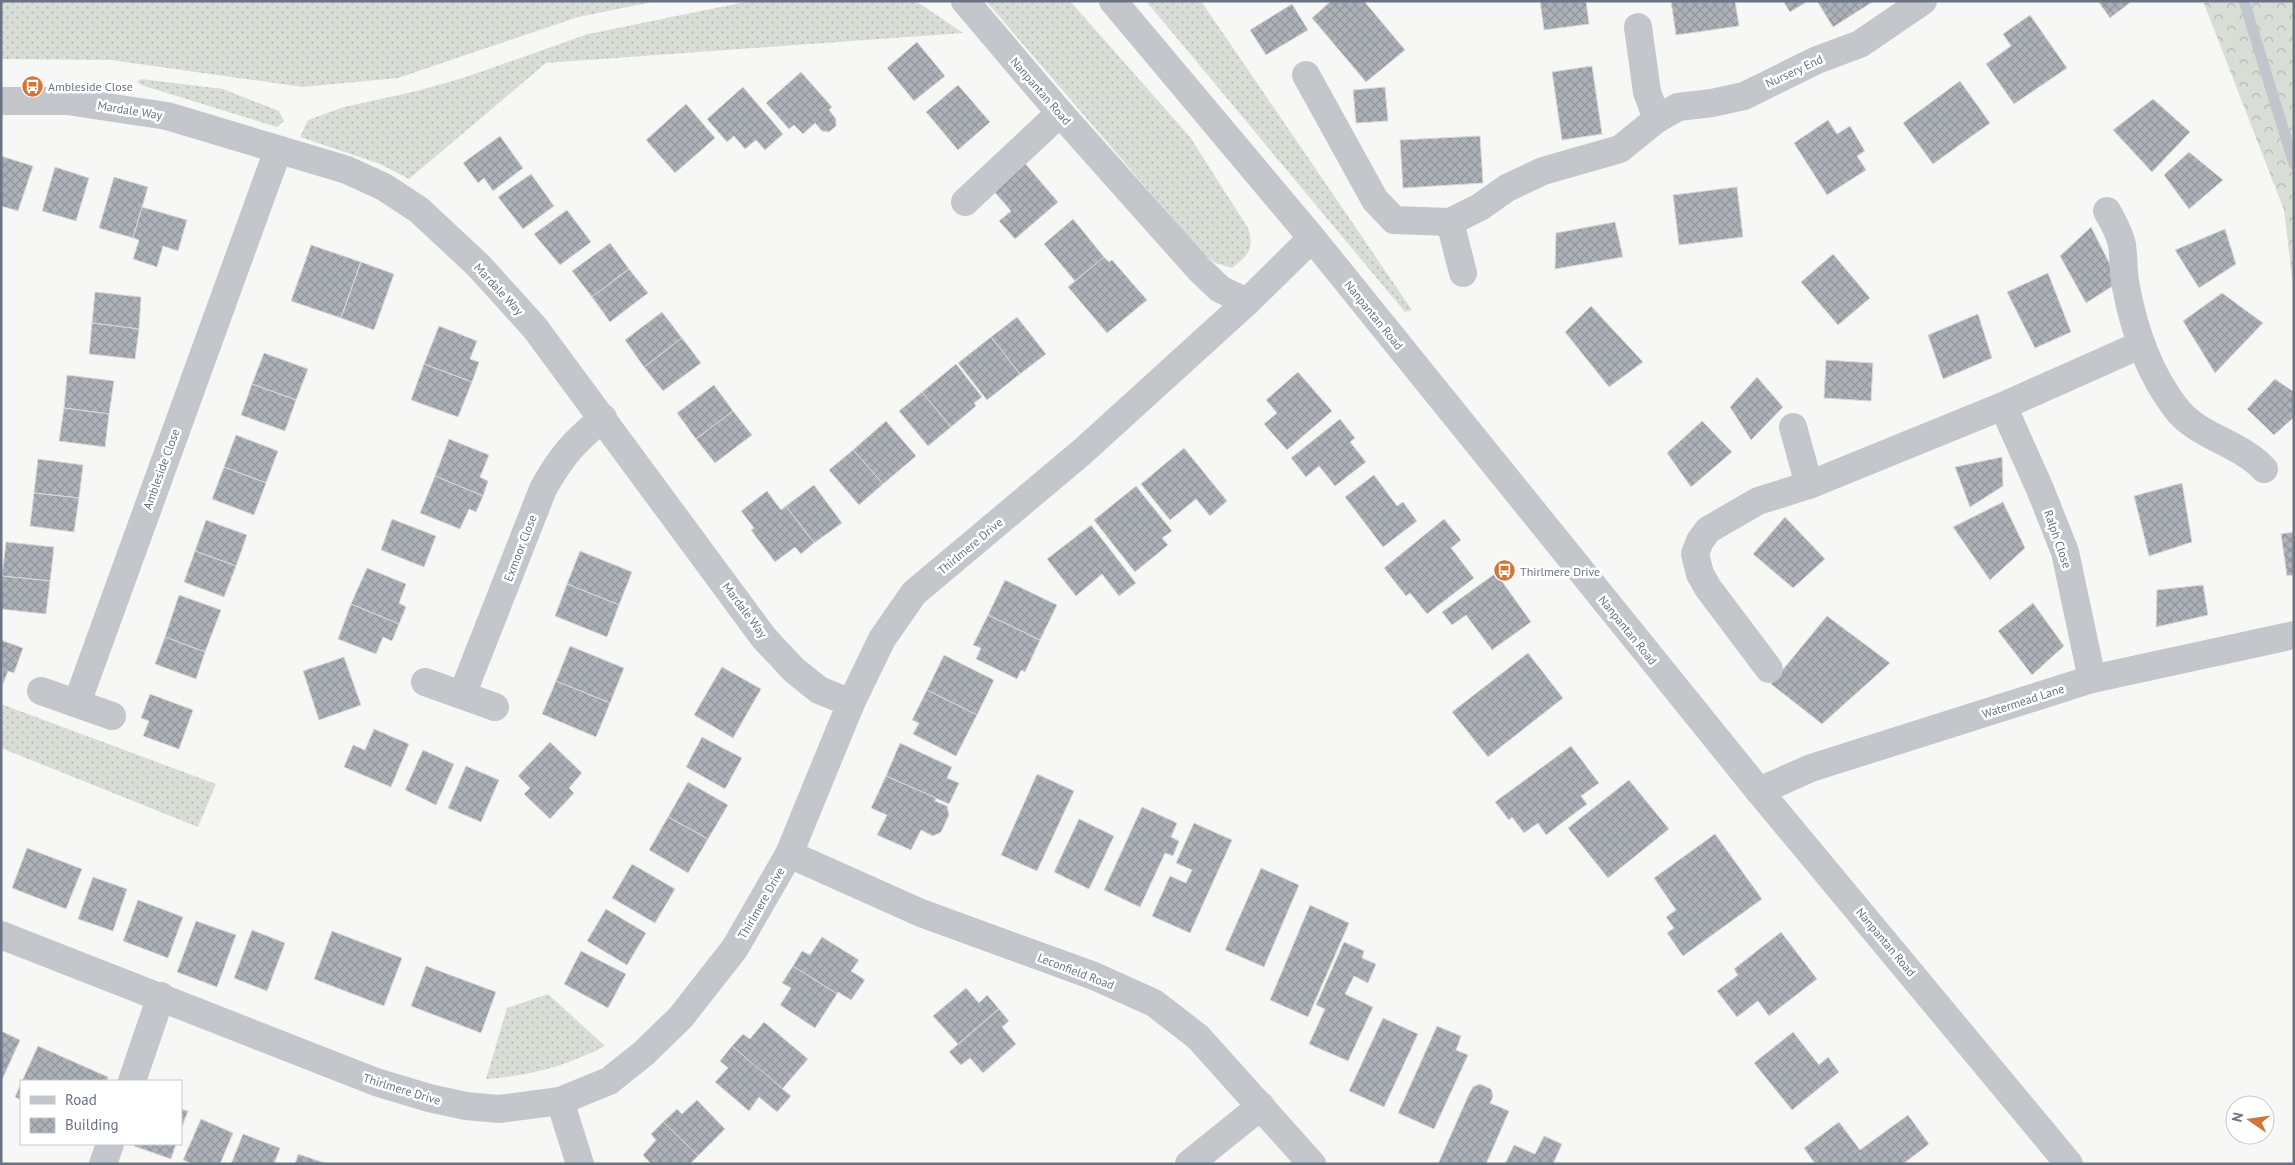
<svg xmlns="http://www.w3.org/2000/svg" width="2295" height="1165" font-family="'PT Sans',sans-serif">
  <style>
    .grass { fill: url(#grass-dots) }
    .forest { fill: url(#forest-crowns) }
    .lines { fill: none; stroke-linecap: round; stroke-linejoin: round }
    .stream { stroke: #c0c6cc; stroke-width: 11 }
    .building { fill: url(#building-cross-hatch); stroke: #d9d9d7 }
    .minor { stroke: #c3c6ca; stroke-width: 28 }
    .labels { text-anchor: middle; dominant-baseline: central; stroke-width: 5; stroke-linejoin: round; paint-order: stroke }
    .street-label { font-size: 12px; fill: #697383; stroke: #fff }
    .poi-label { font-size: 12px; fill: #697383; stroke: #fff; text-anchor: start }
  </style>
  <defs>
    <pattern id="grass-dots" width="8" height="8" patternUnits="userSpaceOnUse" patternTransform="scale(1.25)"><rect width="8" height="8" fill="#d8ded6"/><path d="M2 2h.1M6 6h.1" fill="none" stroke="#b3b8b3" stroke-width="1.8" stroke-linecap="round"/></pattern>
    <pattern id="forest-crowns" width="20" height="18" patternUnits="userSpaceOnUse" patternTransform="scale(1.25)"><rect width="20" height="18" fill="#d8ded6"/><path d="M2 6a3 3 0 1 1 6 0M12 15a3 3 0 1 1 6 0" fill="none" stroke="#b3b8b3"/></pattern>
    <pattern id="building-cross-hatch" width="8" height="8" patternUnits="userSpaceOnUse" patternTransform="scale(1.25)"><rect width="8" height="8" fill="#adb2b8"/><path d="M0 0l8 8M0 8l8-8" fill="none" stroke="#91959b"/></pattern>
  </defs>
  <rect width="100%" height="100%" fill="#f7f7f5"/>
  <!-- grass -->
  <g class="grass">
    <polygon points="1,1 658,1 578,17 398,78 303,87 111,60 1,59"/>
    <polygon points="750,1 913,1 922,5 963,33 546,63 409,179 380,164 300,137 308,120 344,107 417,91 463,78 588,34"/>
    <path d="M986,1h84l120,136 58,91c7,21 0,28 -16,40l-17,-5 -13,-10z"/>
    <polygon points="1146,1 1201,1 1412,310 1405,312"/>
    <polygon points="141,79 223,89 279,111 284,121 277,127 141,85 137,82"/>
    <polygon points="1,704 216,784 198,827 1,748"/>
    <path d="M548,994l57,52c-42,21 -72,29 -119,33l21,-71z"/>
  </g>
  <!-- forest -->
  <polygon class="forest" points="2203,1 2294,1 2294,295 2284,210"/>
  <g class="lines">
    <!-- stream -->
    <polyline class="stream" points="2244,1 2294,164"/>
  </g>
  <!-- building -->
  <g class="building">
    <polygon points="1331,1 1364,1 1405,50 1366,82 1312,18"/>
    <polygon points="1540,1 1586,1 1589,24 1544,30"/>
    <polygon points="1671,1 1735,1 1739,26 1676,35"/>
    <polygon points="1783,1 1808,1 1790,12"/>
    <polygon points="1817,1 1874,1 1833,27"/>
    <polygon points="2098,1 2132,1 2110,18"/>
    <polygon points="1292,4 1308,30 1266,55 1250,30"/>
    <polygon points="2030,15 2067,68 2014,104 1986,64 2011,46 2003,34"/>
    <polygon points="917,42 945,76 914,101 887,68"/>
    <polygon points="1592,66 1602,134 1562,140 1552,72"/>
    <polygon points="801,72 832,107 829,110 836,119 836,126 829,132 822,131 815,123 803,134 794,125 789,129 766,103"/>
    <polygon points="1960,81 1990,123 1933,164 1903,123"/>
    <polygon points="958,85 990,122 958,150 926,112"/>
    <polygon points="743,87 783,134 765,150 756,140 745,149 734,136 727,142 707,119"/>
    <polygon points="1385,87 1388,121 1356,123 1353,90"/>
    <polygon points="2153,99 2190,132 2152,172 2113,130"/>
    <polygon points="686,104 715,138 675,173 646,140"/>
    <polygon points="1828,120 1837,134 1850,126 1865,151 1857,156 1866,170 1827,195 1794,143"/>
    <polygon points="500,136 523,168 493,191 484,178 478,183 463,163"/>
    <polygon points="1480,136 1483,183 1403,188 1400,140"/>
    <polygon points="2189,152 2223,180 2189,209 2164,175"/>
    <polygon points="1016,153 1058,202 1015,239 999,221 1011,211 985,181"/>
    <polygon points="1,156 33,166 18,211 1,206"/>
    <polygon points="55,167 89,178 76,221 42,211"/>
    <polygon points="531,174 554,206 523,229 498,197"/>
    <polygon points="114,177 148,187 133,238 99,228"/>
    <polygon points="1737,187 1743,237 1679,245 1673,195"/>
    <polygon points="142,207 187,220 178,251 163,246 157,267 133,259 139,240 133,238"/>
    <polygon points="567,210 591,242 560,265 534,234"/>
    <polygon points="1073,219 1104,257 1075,281 1044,244"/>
    <polygon points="1615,222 1623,257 1555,269 1556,233"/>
    <polygon points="2091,227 2119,282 2086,303 2060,256"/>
    <polygon points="2225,229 2236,264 2199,288 2175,250"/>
    <polygon points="610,243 629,269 592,297 572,271"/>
    <polygon points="311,245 361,262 341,318 291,301"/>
    <polygon points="1833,254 1870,298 1838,325 1801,282"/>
    <polygon points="1104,257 1109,262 1112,260 1147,300 1107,333 1068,287"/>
    <polygon points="361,262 394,274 374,330 341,318"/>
    <polygon points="629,269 648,293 610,322 592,297"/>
    <polygon points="2048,273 2071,332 2035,348 2007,292"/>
    <polygon points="95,292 141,297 139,329 92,323"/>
    <polygon points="2222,293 2263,323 2215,373 2183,321"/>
    <polygon points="1591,306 1643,362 1609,387 1565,332"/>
    <polygon points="662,312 682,338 644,367 625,340"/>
    <polygon points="1978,314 1992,358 1943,379 1928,335"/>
    <polygon points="1017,317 1046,354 1020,374 991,337"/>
    <polygon points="92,323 139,329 135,359 89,354"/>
    <polygon points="439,326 477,341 470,359 479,362 472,382 424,364"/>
    <polygon points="991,337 1020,374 987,400 958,363"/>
    <polygon points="682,338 701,363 663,391 644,367"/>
    <polygon points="264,353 308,369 296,400 252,384"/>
    <polygon points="1826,360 1873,363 1871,401 1824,398"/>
    <polygon points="424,364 472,382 458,417 411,400"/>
    <polygon points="956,364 982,397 974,403 976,406 951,427 922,392"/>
    <polygon points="1298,372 1332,411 1287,450 1264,424 1277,413 1266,400"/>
    <polygon points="67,375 114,381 109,414 64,408"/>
    <polygon points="1757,377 1783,407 1751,440 1730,407"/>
    <polygon points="2275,379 2294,392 2294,417 2274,435 2247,409"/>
    <polygon points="252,384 296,400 285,431 241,415"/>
    <polygon points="714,385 733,411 696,439 677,413"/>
    <polygon points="922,392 951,427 928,446 899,411"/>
    <polygon points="64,408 109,414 105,447 59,441"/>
    <polygon points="733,411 752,435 715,463 696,439"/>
    <polygon points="1340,419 1355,438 1350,442 1366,462 1335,486 1319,466 1306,477 1291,458"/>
    <polygon points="886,421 916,456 883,484 853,450"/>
    <polygon points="1702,421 1732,452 1691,487 1667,453"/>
    <polygon points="236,435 278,451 266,483 224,467"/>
    <polygon points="449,439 489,455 480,477 488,481 483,496 435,476"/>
    <polygon points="1184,448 1227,501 1210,516 1196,499 1170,520 1141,484"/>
    <polygon points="853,450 883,484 859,505 829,470"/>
    <polygon points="2002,457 2003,486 1970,507 1955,467"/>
    <polygon points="38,459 83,465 79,498 34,493"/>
    <polygon points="224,467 266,483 254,515 212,499"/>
    <polygon points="1374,475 1397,506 1403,502 1417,521 1383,547 1345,497"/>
    <polygon points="435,476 483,496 476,512 469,509 460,529 420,513"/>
    <polygon points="2182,483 2192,542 2149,556 2134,496"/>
    <polygon points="814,485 842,523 814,543 786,506"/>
    <polygon points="1136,486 1172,531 1162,538 1168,545 1135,572 1094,520"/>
    <polygon points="767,491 781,510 786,506 814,543 801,554 795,547 775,562 751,530 754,528 741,511"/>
    <polygon points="34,493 79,498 74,532 30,526"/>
    <polygon points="2003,502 2025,548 1990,580 1953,527"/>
    <polygon points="1785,517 1825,559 1793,588 1753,554"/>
    <polygon points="392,519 436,536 424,567 381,550"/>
    <polygon points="1444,519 1461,540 1451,548 1474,578 1427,614 1410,593 1406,596 1384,568"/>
    <polygon points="206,520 247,535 236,566 195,551"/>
    <polygon points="1091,525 1136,583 1119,596 1102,574 1076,596 1047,559"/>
    <polygon points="2294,532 2294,575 2287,576 2281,534"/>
    <polygon points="6,542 54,547 50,581 2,576"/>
    <polygon points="195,551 236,566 224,597 184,582"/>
    <polygon points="580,551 632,572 619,605 567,584"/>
    <polygon points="367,568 406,584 399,603 406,607 399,624 351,604"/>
    <polygon points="1496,573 1531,622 1492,650 1466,615 1452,625 1442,612"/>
    <polygon points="2,576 50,581 46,614 1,609"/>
    <polygon points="1005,580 1057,605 1040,640 988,615"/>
    <polygon points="567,584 619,605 607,637 555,616"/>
    <polygon points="2203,585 2208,615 2156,627 2157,590"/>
    <polygon points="179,595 221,610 205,652 165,637"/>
    <polygon points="2033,603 2064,646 2032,675 1998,631"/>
    <polygon points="351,604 399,624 392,641 383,637 376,654 338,639"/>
    <polygon points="988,615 1040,640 1025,672 1021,670 1017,679 976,659 981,648 973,645"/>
    <polygon points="1827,616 1890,663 1822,724 1771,684"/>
    <polygon points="165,637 205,652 196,679 155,664"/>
    <polygon points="1,640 23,648 14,673 8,671 3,684"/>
    <polygon points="570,646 624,668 610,703 556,681"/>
    <polygon points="1528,653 1563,698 1488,757 1452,712"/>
    <polygon points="944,655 994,680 977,715 927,690"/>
    <polygon points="344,657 361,705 319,720 303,671"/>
    <polygon points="722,667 761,689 733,738 694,715"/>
    <polygon points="556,681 610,703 596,737 542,714"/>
    <polygon points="927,690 977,715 956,756 913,734 919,723 912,720"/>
    <polygon points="150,694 193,710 179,749 143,736 149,721 141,718"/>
    <polygon points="374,729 409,744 391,787 344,767 353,745 365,750"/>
    <polygon points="702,737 742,758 725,789 686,767"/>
    <polygon points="550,742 582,773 569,788 574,793 550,819 524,794 530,788 518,776"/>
    <polygon points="900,743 952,767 947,778 959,783 949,804 886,776"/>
    <polygon points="1571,746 1599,783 1581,796 1587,804 1546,835 1538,823 1524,833 1512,817 1509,820 1495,802"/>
    <polygon points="423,750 454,764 436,805 405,790"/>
    <polygon points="466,766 499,780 481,822 448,808"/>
    <polygon points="1037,774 1074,791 1037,871 1001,855"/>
    <polygon points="886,776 936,798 935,801 947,806 949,815 941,832 933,836 921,830 911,850 877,835 887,815 871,808"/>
    <polygon points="1629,780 1669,829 1608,878 1568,828"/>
    <polygon points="688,782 728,805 708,839 668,817"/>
    <polygon points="1142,807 1177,823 1171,837 1179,841 1173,856 1165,853 1140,907 1104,890"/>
    <polygon points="668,817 708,839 688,873 649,850"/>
    <polygon points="1079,819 1114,836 1089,889 1054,872"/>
    <polygon points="1194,823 1232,840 1190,933 1152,916 1170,876 1186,883 1192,870 1176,863"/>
    <polygon points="1715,834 1762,899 1683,956 1667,933 1674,928 1666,917 1676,910 1654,878"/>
    <polygon points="27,848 82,869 66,909 12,888"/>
    <polygon points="632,864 675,889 655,923 612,898"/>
    <polygon points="1261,868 1299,885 1264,967 1225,950"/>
    <polygon points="93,877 127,889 113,931 78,919"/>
    <polygon points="138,900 183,917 168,958 123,941"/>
    <polygon points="1310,905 1349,923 1308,1017 1270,1000"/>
    <polygon points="606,909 646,933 627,965 587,941"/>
    <polygon points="196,921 236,935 217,987 177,972"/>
    <polygon points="252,930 285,943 267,991 234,978"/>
    <polygon points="332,931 402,958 384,1006 314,979"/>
    <polygon points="1781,932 1817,979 1769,1016 1758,1001 1737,1017 1717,991 1738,975 1734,969"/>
    <polygon points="822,937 859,960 851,971 865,980 851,1000 838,992 837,994 793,966 802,951 810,955"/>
    <polygon points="1344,942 1364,951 1362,958 1376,964 1368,983 1354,976 1345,994 1373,1007 1348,1061 1309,1044 1325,1009 1316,1005"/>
    <polygon points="581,951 626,974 608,1008 564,984"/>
    <polygon points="426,966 496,992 481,1033 411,1006"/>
    <polygon points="793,966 837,994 815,1028 780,1005 791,988 782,983"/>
    <polygon points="966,988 979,1003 987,995 999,1009 958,1044 933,1016"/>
    <polygon points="999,1009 1009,1021 1002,1027 1016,1044 983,1073 970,1058 961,1065 949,1052"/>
    <polygon points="1383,1018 1418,1034 1384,1107 1349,1091"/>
    <polygon points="764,1022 808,1059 782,1089 732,1046 743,1034 750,1039"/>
    <polygon points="1437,1026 1461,1036 1456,1050 1468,1055 1434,1129 1398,1113"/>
    <polygon points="1,1031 20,1040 1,1082"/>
    <polygon points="1793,1032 1819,1065 1828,1057 1839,1072 1792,1110 1754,1063"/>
    <polygon points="38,1046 108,1077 107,1081 22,1081"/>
    <polygon points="732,1046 791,1096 777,1112 759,1097 749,1111 715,1082 728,1068 720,1061"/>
    <polygon points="21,1084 21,1100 15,1097"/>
    <polygon points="1480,1084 1491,1089 1493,1096 1490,1103 1509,1111 1486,1164 1438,1164 1469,1094 1473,1087"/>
    <polygon points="697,1100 725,1129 698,1156 663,1122 677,1109 682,1114"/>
    <polygon points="181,1109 188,1111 181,1129"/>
    <polygon points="1908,1115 1929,1144 1903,1164 1815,1164 1804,1148 1839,1122 1860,1150"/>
    <polygon points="201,1119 233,1133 220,1164 193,1164 183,1160"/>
    <polygon points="663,1122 698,1156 690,1164 651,1164 643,1155 656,1140 651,1134"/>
    <polygon points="243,1134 280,1148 274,1164 231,1164"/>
    <polygon points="1544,1136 1562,1144 1553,1164 1505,1164 1514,1145 1535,1154"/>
    <polygon points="135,1144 176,1144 171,1159 134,1146"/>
    <polygon points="298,1154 328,1164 295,1164"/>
  </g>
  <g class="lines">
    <!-- minor -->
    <g class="minor">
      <polyline points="965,1 1060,113 1199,269 1220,289 1247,302"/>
      <polyline points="1113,1 1312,238 1759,791 2069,1164"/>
      <polyline points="1638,27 1647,92 1657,119"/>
      <polyline points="1306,75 1375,200 1394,220 1450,222 1480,207 1507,188 1543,171 1620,149 1657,119 1678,107 1712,103 1744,96 1817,60 1860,44 1923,1"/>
      <polyline points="1,101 67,101 167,116 347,170 384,187 419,210 479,266 535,328 764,638 794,670 819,690 851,703"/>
      <polyline points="965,202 1060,113"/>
      <path d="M2107,211c6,11 13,22 15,34 2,14 1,28 4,42 8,43 22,84 49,120 22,30 64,35 89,62"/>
      <polyline points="1450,222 1463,273"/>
      <polyline points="2003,406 2040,489 2065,552 2092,679"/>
      <polyline points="1793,427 1809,485"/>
      <polyline points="1769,669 1708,588 1700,574 1695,554 1700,541 1708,530 1758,501 1809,485 2003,406 2140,345"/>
      <polyline points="425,682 495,707"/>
      <polyline points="41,691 112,716"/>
      <path d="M462,695l81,-206c19,-34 30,-46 60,-71"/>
      <polyline points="77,703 278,150"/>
      <polyline points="1759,791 1811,768 2092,679 2294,635"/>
      <polyline points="789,854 921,913 1094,976 1154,1003 1198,1037 1312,1164"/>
      <polyline points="1,935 376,1082 429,1098 466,1106 499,1109 560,1101 609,1081 644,1053 681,1017 735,948 789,854 851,703 882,639 914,593 1082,452 1247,302 1312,238"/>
      <polyline points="132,1081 161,996"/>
      <polyline points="560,1101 580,1164"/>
      <polyline points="103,1164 110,1144"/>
      <polyline points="1189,1164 1261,1106"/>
    </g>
  </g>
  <!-- icons -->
  <defs>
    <symbol id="bus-disc" viewBox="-11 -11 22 22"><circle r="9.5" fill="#d47538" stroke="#fff"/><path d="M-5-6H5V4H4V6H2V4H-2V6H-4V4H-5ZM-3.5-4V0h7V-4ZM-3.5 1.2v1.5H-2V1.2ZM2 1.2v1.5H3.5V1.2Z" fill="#fff"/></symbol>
  </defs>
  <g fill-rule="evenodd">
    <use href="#bus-disc" x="20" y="74" width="25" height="25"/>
    <use href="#bus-disc" x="1492" y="558" width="25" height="25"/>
  </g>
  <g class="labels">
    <!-- street labels -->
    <g class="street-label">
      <text transform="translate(1794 71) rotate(-25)">Nursery End</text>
      <text transform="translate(1041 91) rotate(49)">Nanpantan Road</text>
      <text transform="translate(130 110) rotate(9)">Mardale Way</text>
      <text transform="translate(499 289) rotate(47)">Mardale Way</text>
      <text transform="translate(1374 315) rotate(51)">Nanpantan Road</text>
      <text transform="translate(161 469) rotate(-70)">Ambleside Close</text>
      <text transform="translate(2058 539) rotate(71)">Ralph Close</text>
      <text transform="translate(970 546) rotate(-40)">Thirlmere Drive</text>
      <text transform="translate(520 548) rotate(-69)">Exmoor Close</text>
      <text transform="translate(745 610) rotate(53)">Mardale Way</text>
      <text transform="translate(1628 630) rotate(51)">Nanpantan Road</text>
      <text transform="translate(2023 701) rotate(-18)">Watermead Lane</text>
      <text transform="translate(761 903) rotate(-60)">Thirlmere Drive</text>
      <text transform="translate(1886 942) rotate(50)">Nanpantan Road</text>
      <text transform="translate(1076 971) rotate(21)">Leconfield Road</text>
      <text transform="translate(402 1089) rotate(17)">Thirlmere Drive</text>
    </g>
    <!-- poi labels -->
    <g class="poi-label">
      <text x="48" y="86">Ambleside Close</text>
      <text x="1520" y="571">Thirlmere Drive</text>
    </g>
  </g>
  <!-- border -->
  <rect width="2295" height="1165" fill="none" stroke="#697383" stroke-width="5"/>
  <!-- legend -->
  <rect x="20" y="1080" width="162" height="65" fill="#ffffff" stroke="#c3c7cd"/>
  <rect x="30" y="1096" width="25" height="8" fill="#c3c6ca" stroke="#c3c7cd"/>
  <text x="65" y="1105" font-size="15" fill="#697383">Road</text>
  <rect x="30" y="1118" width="25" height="15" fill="url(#building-cross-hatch)" stroke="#c3c7cd"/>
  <text x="65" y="1130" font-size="15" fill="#697383">Building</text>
  <!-- north arrow -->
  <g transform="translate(2250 1120) rotate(283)"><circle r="24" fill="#ffffff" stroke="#c3c7cd"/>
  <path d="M0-4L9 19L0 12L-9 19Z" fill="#d47538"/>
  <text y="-8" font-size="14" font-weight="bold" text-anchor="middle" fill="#697383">N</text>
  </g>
</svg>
